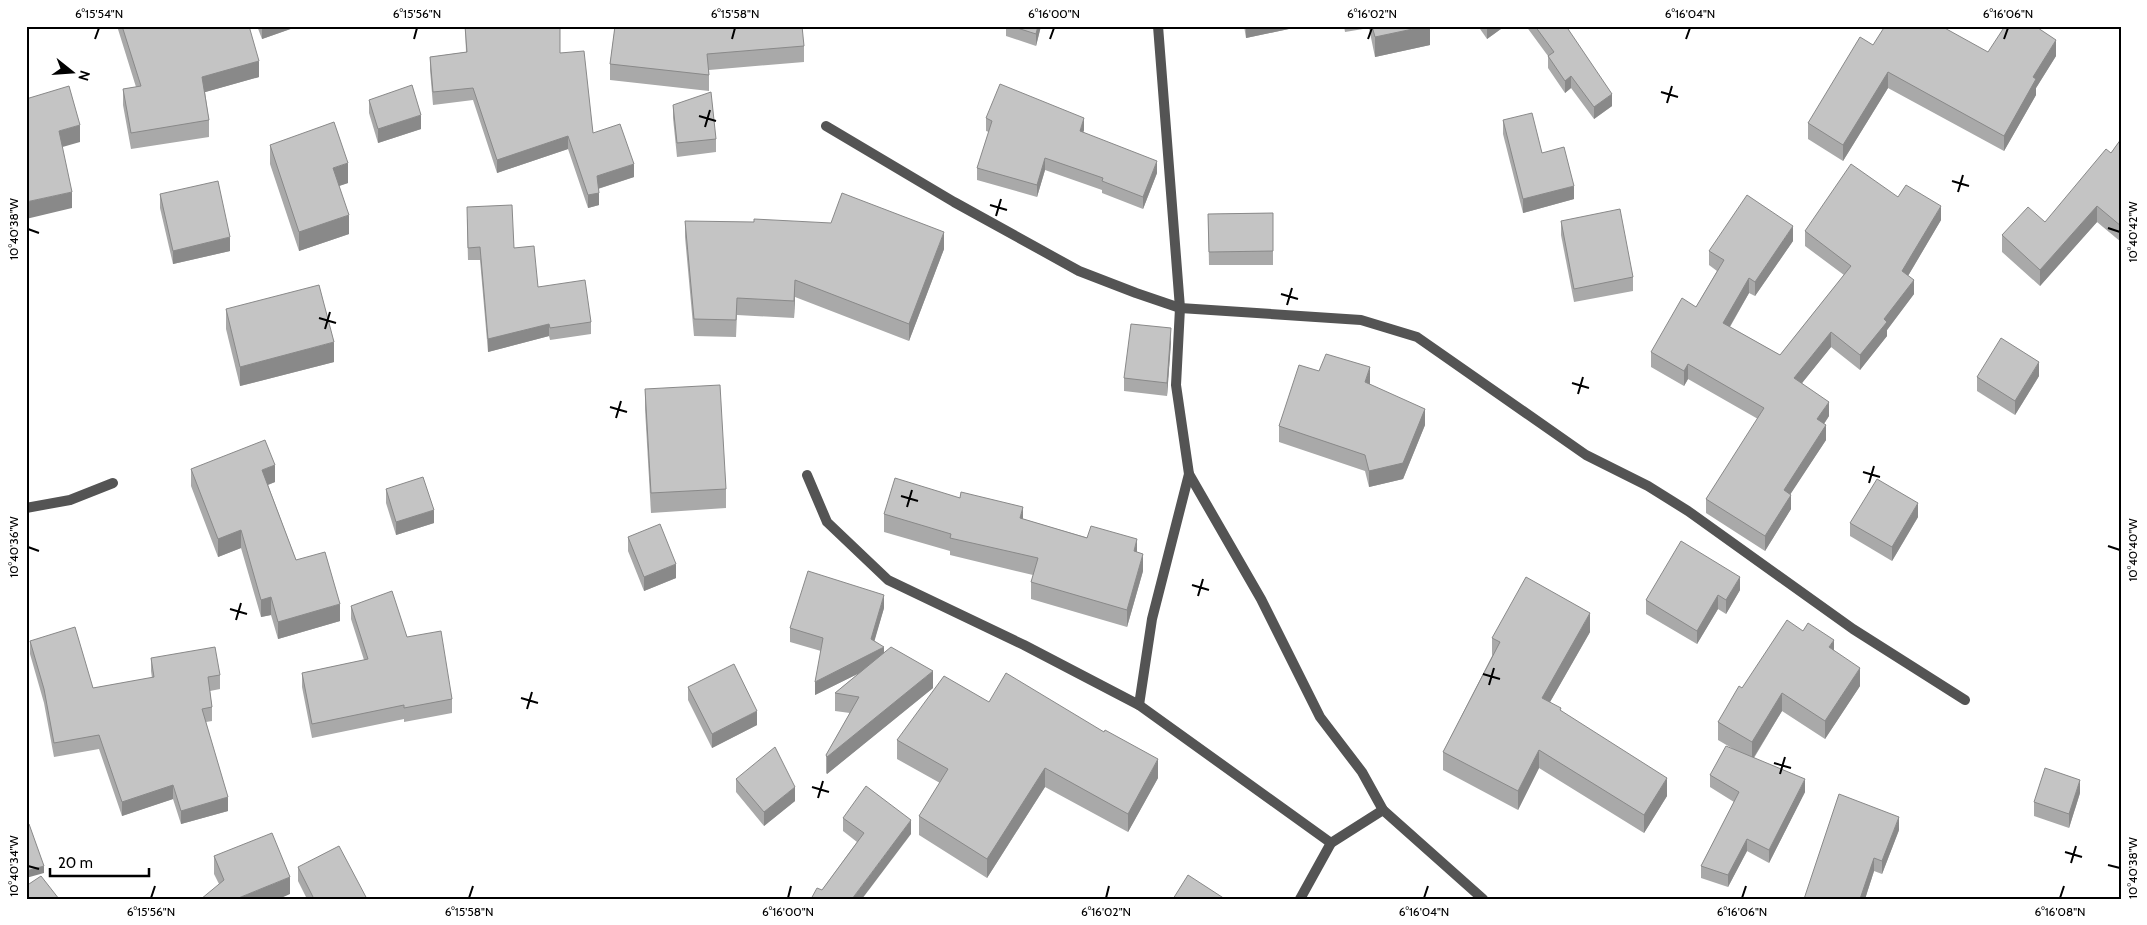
<svg xmlns="http://www.w3.org/2000/svg" width="2147" height="925" font-family="Cabin,sans-serif">
  <style>
    .lines { fill: none; stroke-linecap: round; stroke-linejoin: round }
    .minor { stroke: #545454; stroke-width: 10 }
    .wall { fill: #a9a9a9 }
    .shaded-wall { fill: #898989 }
    .building { fill: #c4c4c4; stroke: #898989 }
    .ticks { fill: none; stroke: #000; stroke-width: 2 }
    .neatline { fill: none; stroke: #000; stroke-width: 2 }
    .ticks-label { font-size: 12px; text-anchor: middle; fill: #000 }
  </style>
  <rect width="100%" height="100%" fill="#fff"/>
  <g class="lines">
    <!-- minor -->
    <g class="minor">
      <polyline points="1158,26 1180,308 1176,385 1189,474 1261,599 1320,717 1362,772 1383,810 1483,899"/>
      <polyline points="826,126 954,202 1079,271 1136,293 1180,308 1361,320 1417,337 1586,455 1648,486 1688,511 1853,629 1965,700"/>
      <polyline points="807,475 827,522 888,580 1024,645 1139,705 1331,843"/>
      <polyline points="26,508 70,500 113,483"/>
      <polyline points="1139,705 1152,619 1189,474"/>
      <polyline points="1300,899 1331,843 1383,810"/>
    </g>
  </g>
  <!-- wall -->
  <g class="wall">
    <polygon points="117,26 249,26 259,77 205,92 209,120 209,137 131,149 123,105 123,89 136,87"/>
    <polygon points="257,26 299,26 262,39"/>
    <polygon points="465,26 560,26 560,53 593,133 634,177 598,189 599,205 588,208 568,149 497,173 473,100 433,105 430,70 430,57 466,52"/>
    <polygon points="615,26 804,46 804,62 709,70 709,91 610,80 610,64"/>
    <polygon points="1006,26 1041,26 1036,46 1006,36"/>
    <polygon points="1244,26 1303,26 1246,38"/>
    <polygon points="1344,26 1430,26 1430,45 1375,57 1369,28 1345,32"/>
    <polygon points="1478,26 1505,26 1487,39"/>
    <polygon points="1526,26 1566,26 1612,106 1594,119 1571,88 1565,93 1548,68 1548,56"/>
    <polygon points="1873,45 1988,52 2056,56 2036,88 2036,95 2004,151 1888,88 1843,161 1808,139 1808,123"/>
    <polygon points="369,100 421,129 378,143 369,113"/>
    <polygon points="673,105 716,139 716,152 677,157 673,118"/>
    <polygon points="986,118 1084,130 1083,132 1157,173 1143,209 1102,193 1102,190 1045,170 1037,197 977,180 977,168 989,132 986,131"/>
    <polygon points="1503,120 1542,153 1574,199 1523,213 1503,134"/>
    <polygon points="2121,139 2121,242 2097,222 2040,286 2002,252 2002,235 2045,222 2111,153"/>
    <polygon points="270,145 348,183 339,186 349,234 299,251 270,164"/>
    <polygon points="160,194 230,251 173,264 160,208"/>
    <polygon points="1898,197 1941,220 1908,276 1914,294 1887,330 1887,336 1860,370 1831,347 1802,383 1829,416 1824,424 1826,440 1790,494 1791,509 1765,551 1706,513 1706,499 1758,419 1688,379 1684,386 1651,367 1651,352 1696,307 1717,271 1709,265 1709,251 1793,241 1755,296 1749,293 1730,327 1780,355 1844,275 1805,246 1805,231"/>
    <polygon points="1273,213 1273,265 1209,265 1208,214"/>
    <polygon points="467,219 514,248 538,287 591,322 591,334 550,340 549,336 488,352 480,260 468,260"/>
    <polygon points="685,221 944,249 909,341 795,297 794,318 737,315 736,337 694,336 685,237"/>
    <polygon points="1561,221 1633,277 1633,291 1574,302 1561,235"/>
    <polygon points="226,309 334,362 240,386 226,329"/>
    <polygon points="1171,342 1167,396 1124,391 1124,378"/>
    <polygon points="1319,371 1370,384 1425,425 1403,479 1369,487 1365,471 1279,442 1279,426"/>
    <polygon points="2039,376 2015,415 1977,391 1977,377"/>
    <polygon points="645,389 726,489 726,508 651,513 645,409"/>
    <polygon points="191,469 275,482 268,485 296,560 340,621 278,639 271,615 261,617 241,548 218,557 191,486"/>
    <polygon points="386,489 434,523 396,535 386,503"/>
    <polygon points="884,514 1023,519 1137,552 1143,571 1127,627 1031,599 1031,582 1033,575 950,555 950,551 884,532"/>
    <polygon points="1918,517 1892,561 1850,536 1850,523"/>
    <polygon points="628,537 676,578 644,591 628,551"/>
    <polygon points="1740,590 1726,614 1718,609 1697,644 1646,614 1646,600"/>
    <polygon points="351,606 407,637 452,699 452,713 404,722 404,719 312,738 302,687 302,673 364,660 351,619"/>
    <polygon points="884,608 874,641 884,653 933,688 827,774 826,773 826,755 850,713 835,711 835,693 859,673 815,695 821,651 790,642 790,628"/>
    <polygon points="1590,632 1550,702 1667,796 1644,833 1539,768 1518,810 1443,770 1443,752 1492,656 1492,638"/>
    <polygon points="30,641 93,688 152,678 151,671 151,658 220,675 220,689 210,691 212,707 212,721 206,722 228,811 181,824 173,799 122,816 99,749 54,757 44,703 30,654"/>
    <polygon points="1834,651 1860,686 1825,739 1782,711 1754,758 1805,792 1769,863 1747,851 1728,887 1701,878 1701,866 1734,802 1710,787 1710,775 1735,750 1718,740 1718,722 1742,688"/>
    <polygon points="688,687 757,725 712,748 688,700"/>
    <polygon points="897,740 1158,778 1128,832 1045,787 987,878 919,835 919,816 940,783 897,759"/>
    <polygon points="736,779 795,801 764,826 736,792"/>
    <polygon points="2080,793 2069,828 2034,816 2034,802"/>
    <polygon points="843,818 911,834 822,890 857,842 843,831"/>
    <polygon points="1899,830 1882,874 1874,871 1865,899 1804,899"/>
    <polygon points="214,856 290,894 219,884 214,874"/>
    <polygon points="298,867 367,899 307,899 298,881"/>
  </g>
  <!-- shaded-wall -->
  <g class="shaded-wall">
    <polygon points="262,26 299,26 262,39"/>
    <polygon points="1038,26 1041,26 1036,46 1036,34"/>
    <polygon points="1246,26 1303,26 1246,38"/>
    <polygon points="1427,26 1430,26 1430,45 1375,57 1375,37"/>
    <polygon points="1488,26 1505,26 1487,39 1487,27"/>
    <polygon points="2056,40 2056,56 2036,88 2036,95 2004,151 2004,136 2033,77"/>
    <polygon points="259,61 259,77 202,93 202,77"/>
    <polygon points="1888,72 1888,88 1843,161 1843,145"/>
    <polygon points="1571,76 1571,88 1565,93 1565,81"/>
    <polygon points="1612,94 1612,106 1594,119 1594,107"/>
    <polygon points="421,115 421,129 378,143 378,129"/>
    <polygon points="1084,118 1084,130 1080,143 1080,131"/>
    <polygon points="80,125 80,142 59,148 59,131"/>
    <polygon points="568,136 568,149 497,173 497,160"/>
    <polygon points="1045,158 1045,170 1037,197 1037,185"/>
    <polygon points="1157,161 1157,173 1143,209 1143,197"/>
    <polygon points="348,163 348,183 333,188 333,168"/>
    <polygon points="634,164 634,177 597,189 597,176"/>
    <polygon points="1574,186 1574,199 1523,213 1523,199"/>
    <polygon points="72,192 72,208 26,219 26,202"/>
    <polygon points="599,193 599,205 588,208 588,195"/>
    <polygon points="1941,206 1941,220 1902,286 1902,271"/>
    <polygon points="2097,206 2097,222 2040,286 2040,270"/>
    <polygon points="349,215 349,234 299,251 299,232"/>
    <polygon points="1793,226 1793,241 1755,296 1755,282"/>
    <polygon points="944,232 944,249 909,341 909,324"/>
    <polygon points="230,237 230,251 173,264 173,251"/>
    <polygon points="1749,278 1749,293 1723,338 1723,323"/>
    <polygon points="795,280 795,297 794,318 794,301"/>
    <polygon points="1914,280 1914,294 1887,330 1887,336 1860,370 1860,355 1884,319"/>
    <polygon points="549,324 549,336 488,352 488,339"/>
    <polygon points="1171,328 1171,342 1167,396 1167,383"/>
    <polygon points="1831,332 1831,347 1794,393 1794,378"/>
    <polygon points="334,342 334,362 240,386 240,367"/>
    <polygon points="2039,362 2039,376 2015,415 2015,401"/>
    <polygon points="1688,364 1688,379 1684,386 1684,371"/>
    <polygon points="1370,367 1370,384 1365,399 1365,382"/>
    <polygon points="1829,402 1829,416 1817,434 1817,419"/>
    <polygon points="1425,409 1425,425 1403,479 1369,487 1369,471"/>
    <polygon points="1826,425 1826,440 1784,504 1784,490"/>
    <polygon points="275,465 275,482 262,487 262,470"/>
    <polygon points="1791,495 1791,509 1765,551 1765,536"/>
    <polygon points="1918,503 1918,517 1892,561 1892,547"/>
    <polygon points="1023,507 1023,524 1020,518"/>
    <polygon points="434,510 434,523 396,535 396,522"/>
    <polygon points="241,530 241,548 218,557 218,539"/>
    <polygon points="1137,539 1137,557 1134,551"/>
    <polygon points="1143,554 1143,571 1127,627 1127,610"/>
    <polygon points="676,564 676,578 644,591 644,577"/>
    <polygon points="1740,577 1740,590 1726,614 1726,600"/>
    <polygon points="884,595 884,608 871,653 871,639"/>
    <polygon points="1718,595 1718,609 1697,644 1697,631"/>
    <polygon points="271,597 271,615 261,617 261,600"/>
    <polygon points="340,604 340,621 278,639 278,622"/>
    <polygon points="1590,613 1590,632 1542,716 1542,698"/>
    <polygon points="1834,640 1834,658 1829,647"/>
    <polygon points="884,647 884,661 815,695 815,682"/>
    <polygon points="1860,668 1860,686 1825,739 1825,721"/>
    <polygon points="933,671 933,688 827,774 827,757"/>
    <polygon points="1782,693 1782,711 1752,760 1752,742"/>
    <polygon points="757,711 757,725 712,748 712,734"/>
    <polygon points="1539,750 1539,768 1518,810 1518,791"/>
    <polygon points="1158,759 1158,778 1128,832 1128,814"/>
    <polygon points="1045,768 1045,787 987,878 987,859"/>
    <polygon points="1667,778 1667,796 1644,833 1644,815"/>
    <polygon points="1805,779 1805,792 1769,863 1769,850"/>
    <polygon points="2080,780 2080,793 2069,828 2069,814"/>
    <polygon points="173,785 173,799 122,816 122,802"/>
    <polygon points="795,787 795,801 764,826 764,812"/>
    <polygon points="228,797 228,811 181,824 181,811"/>
    <polygon points="1899,817 1899,830 1882,874 1882,861"/>
    <polygon points="911,820 911,834 862,899 852,899"/>
    <polygon points="1747,839 1747,851 1728,887 1728,875"/>
    <polygon points="1874,858 1874,871 1865,899 1860,899"/>
    <polygon points="44,866 44,873 26,878 26,871"/>
    <polygon points="290,877 290,894 279,899 236,899"/>
  </g>
  <!-- building -->
  <g class="building">
    <polygon points="122,26 249,26 259,61 202,77 209,120 131,133 123,89 141,86"/>
    <polygon points="465,26 560,26 560,53 584,51 593,133 620,124 634,164 597,176 599,193 588,195 568,136 497,160 473,88 433,92 430,57 467,52"/>
    <polygon points="615,26 802,26 804,46 707,54 709,75 610,64"/>
    <polygon points="1011,26 1038,26 1036,34"/>
    <polygon points="1372,26 1427,26 1375,37"/>
    <polygon points="1535,26 1566,26 1612,94 1594,107 1571,76 1565,81 1548,56 1554,52"/>
    <polygon points="1885,26 1941,26 1988,52 2005,26 2035,26 2056,40 2033,77 2036,79 2004,136 1888,72 1843,145 1808,123 1860,37 1873,45"/>
    <polygon points="1000,84 1084,118 1080,131 1157,161 1143,197 1102,181 1103,178 1045,158 1037,185 977,168 992,121 986,118"/>
    <polygon points="412,85 421,115 378,129 369,100"/>
    <polygon points="69,86 80,125 59,131 72,192 26,202 26,99"/>
    <polygon points="711,92 716,139 677,143 673,105"/>
    <polygon points="1532,113 1542,153 1564,147 1574,186 1523,199 1503,120"/>
    <polygon points="334,122 348,163 333,168 349,215 299,232 270,145"/>
    <polygon points="2121,139 2121,226 2097,206 2040,270 2002,235 2028,207 2045,222 2106,149 2111,153"/>
    <polygon points="1851,164 1898,197 1906,185 1941,206 1902,271 1914,280 1884,319 1887,322 1860,355 1831,332 1794,378 1829,402 1817,419 1826,425 1784,490 1791,495 1765,536 1706,499 1764,408 1688,364 1684,371 1651,352 1682,298 1696,307 1724,260 1709,251 1747,195 1793,226 1755,282 1749,278 1723,323 1780,355 1851,266 1805,231"/>
    <polygon points="218,181 230,237 173,251 160,194"/>
    <polygon points="842,193 944,232 909,324 795,280 794,301 737,298 736,320 694,319 685,221 754,222 754,219 831,223"/>
    <polygon points="512,205 514,248 534,246 538,287 585,280 591,322 550,328 549,324 488,339 480,247 468,248 467,207"/>
    <polygon points="1620,209 1633,277 1574,289 1561,221"/>
    <polygon points="1273,213 1273,251 1209,252 1208,214"/>
    <polygon points="319,285 334,342 240,367 226,309"/>
    <polygon points="1131,324 1171,328 1167,383 1124,378"/>
    <polygon points="2001,338 2039,362 2015,401 1977,377"/>
    <polygon points="1326,354 1370,367 1365,382 1425,409 1403,463 1369,471 1365,455 1279,426 1299,365 1319,371"/>
    <polygon points="720,385 726,489 651,493 645,389"/>
    <polygon points="265,440 275,465 262,470 296,560 325,552 340,604 278,622 271,597 261,600 241,530 218,539 191,469"/>
    <polygon points="423,477 434,510 396,522 386,489"/>
    <polygon points="895,478 960,498 961,492 1023,507 1020,518 1087,538 1091,526 1137,539 1134,551 1143,554 1127,610 1031,582 1038,558 950,538 951,534 884,514"/>
    <polygon points="1877,479 1918,503 1892,547 1850,523"/>
    <polygon points="660,524 676,564 644,577 628,537"/>
    <polygon points="1681,541 1740,577 1726,600 1718,595 1697,631 1646,600"/>
    <polygon points="808,571 884,595 871,639 884,647 815,682 823,638 790,628"/>
    <polygon points="1526,577 1590,613 1542,698 1561,708 1560,710 1667,778 1644,815 1539,750 1518,791 1443,752 1500,642 1492,638"/>
    <polygon points="392,591 407,637 441,631 452,699 404,708 404,705 312,724 302,673 368,659 351,606"/>
    <polygon points="1787,620 1803,631 1808,623 1834,640 1829,647 1860,668 1825,721 1782,693 1752,742 1718,722 1739,686 1742,688"/>
    <polygon points="75,627 93,688 154,677 151,658 215,647 220,675 208,677 212,707 202,709 228,797 181,811 173,785 122,802 99,735 54,743 44,689 30,641"/>
    <polygon points="891,647 933,671 827,757 826,755 859,697 835,693"/>
    <polygon points="734,664 757,711 712,734 688,687"/>
    <polygon points="1006,673 1104,732 1105,730 1158,759 1128,814 1045,768 987,859 919,816 948,769 897,740 944,676 989,702"/>
    <polygon points="1726,746 1805,779 1769,850 1747,839 1728,875 1701,866 1739,792 1710,775"/>
    <polygon points="775,747 795,787 764,812 736,779"/>
    <polygon points="2045,768 2080,780 2069,814 2034,802"/>
    <polygon points="866,786 911,820 852,899 811,899 817,888 822,890 864,833 843,818"/>
    <polygon points="1839,794 1899,817 1882,861 1874,858 1860,899 1804,899"/>
    <polygon points="29,824 44,866 26,871 26,825"/>
    <polygon points="272,833 290,877 236,899 201,899 224,880 214,856"/>
    <polygon points="339,846 367,899 314,899 298,867"/>
    <polygon points="1188,875 1225,899 1173,899"/>
    <polygon points="41,876 59,899 26,899 26,886"/>
  </g>
  <!-- ticks -->
  <path class="ticks" d="M95,39l4,-11M414,39l3,-11M732,39l3,-11M1050,39l4,-11M1368,39l4,-11M1686,39l4,-11M2004,39l4,-11M1661,92l17,5M1667,103l5,-17M699,116l17,5M705,127l5,-17M1952,181l17,5M1958,192l5,-17M990,205l17,5M996,216l5,-17M2108,228l12,4M28,229l11,4M1281,294l17,5M1287,305l5,-17M319,318l17,5M325,329l5,-17M1572,383l17,5M1578,394l5,-17M610,407l17,5M616,418l5,-17M1863,472l17,5M1869,483l5,-17M901,496l17,5M907,507l5,-17M2108,546l12,4M28,547l11,4M1192,585l17,5M1198,596l5,-17M230,609l17,5M236,620l5,-17M1483,674l17,5M1489,685l5,-17M521,698l17,5M527,709l5,-17M1774,763l17,5M1780,774l5,-17M812,787l17,5M818,798l5,-17M2065,852l17,5M2071,863l5,-17M2108,865l12,3M28,866l11,3M151,898l4,-12M469,898l4,-12M788,898l3,-12M1106,898l3,-12M1424,898l4,-12M1742,898l4,-12M2060,898l4,-12"/>
  <!-- border -->
  <rect width="2147" height="925" fill="none" stroke="#ffffff" stroke-width="55"/>
  <!-- north arrow -->
  <g transform="translate(72 72) rotate(107)" stroke="#ffffff" stroke-width="4" paint-order="stroke">
  <path d="M0-4L9 19L0 12L-9 19Z" fill="#000000"/>
  <text y="-8" font-size="14" font-weight="bold" text-anchor="middle" fill="#000000">N</text>
  </g>
  <!-- scale -->
  <path d="M50 868v8h99v-8" fill="none" stroke="#000000" stroke-width="2.5"/>
  <text x="58" y="868" font-size="15" fill="#000000" stroke="#ffffff" stroke-width="4" paint-order="stroke">20 m</text>
  <rect x="28" y="28" width="2092" height="870" class="neatline"/>
  <g class="ticks-label">
    <text x="99" y="18">6°15'54"N</text>
    <text x="417" y="18">6°15'56"N</text>
    <text x="735" y="18">6°15'58"N</text>
    <text x="1054" y="18">6°16'00"N</text>
    <text x="1372" y="18">6°16'02"N</text>
    <text x="1690" y="18">6°16'04"N</text>
    <text x="2008" y="18">6°16'06"N</text>
    <text transform="translate(14 229) rotate(-90)" y="4">10°40'38"W</text>
    <text transform="translate(2133 232) rotate(-90)" y="4">10°40'42"W</text>
    <text transform="translate(14 547) rotate(-90)" y="4">10°40'36"W</text>
    <text transform="translate(2133 550) rotate(-90)" y="4">10°40'40"W</text>
    <text transform="translate(14 866) rotate(-90)" y="4">10°40'34"W</text>
    <text transform="translate(2133 868) rotate(-90)" y="4">10°40'38"W</text>
    <text x="151" y="916">6°15'56"N</text>
    <text x="469" y="916">6°15'58"N</text>
    <text x="788" y="916">6°16'00"N</text>
    <text x="1106" y="916">6°16'02"N</text>
    <text x="1424" y="916">6°16'04"N</text>
    <text x="1742" y="916">6°16'06"N</text>
    <text x="2060" y="916">6°16'08"N</text>
  </g>
</svg>
